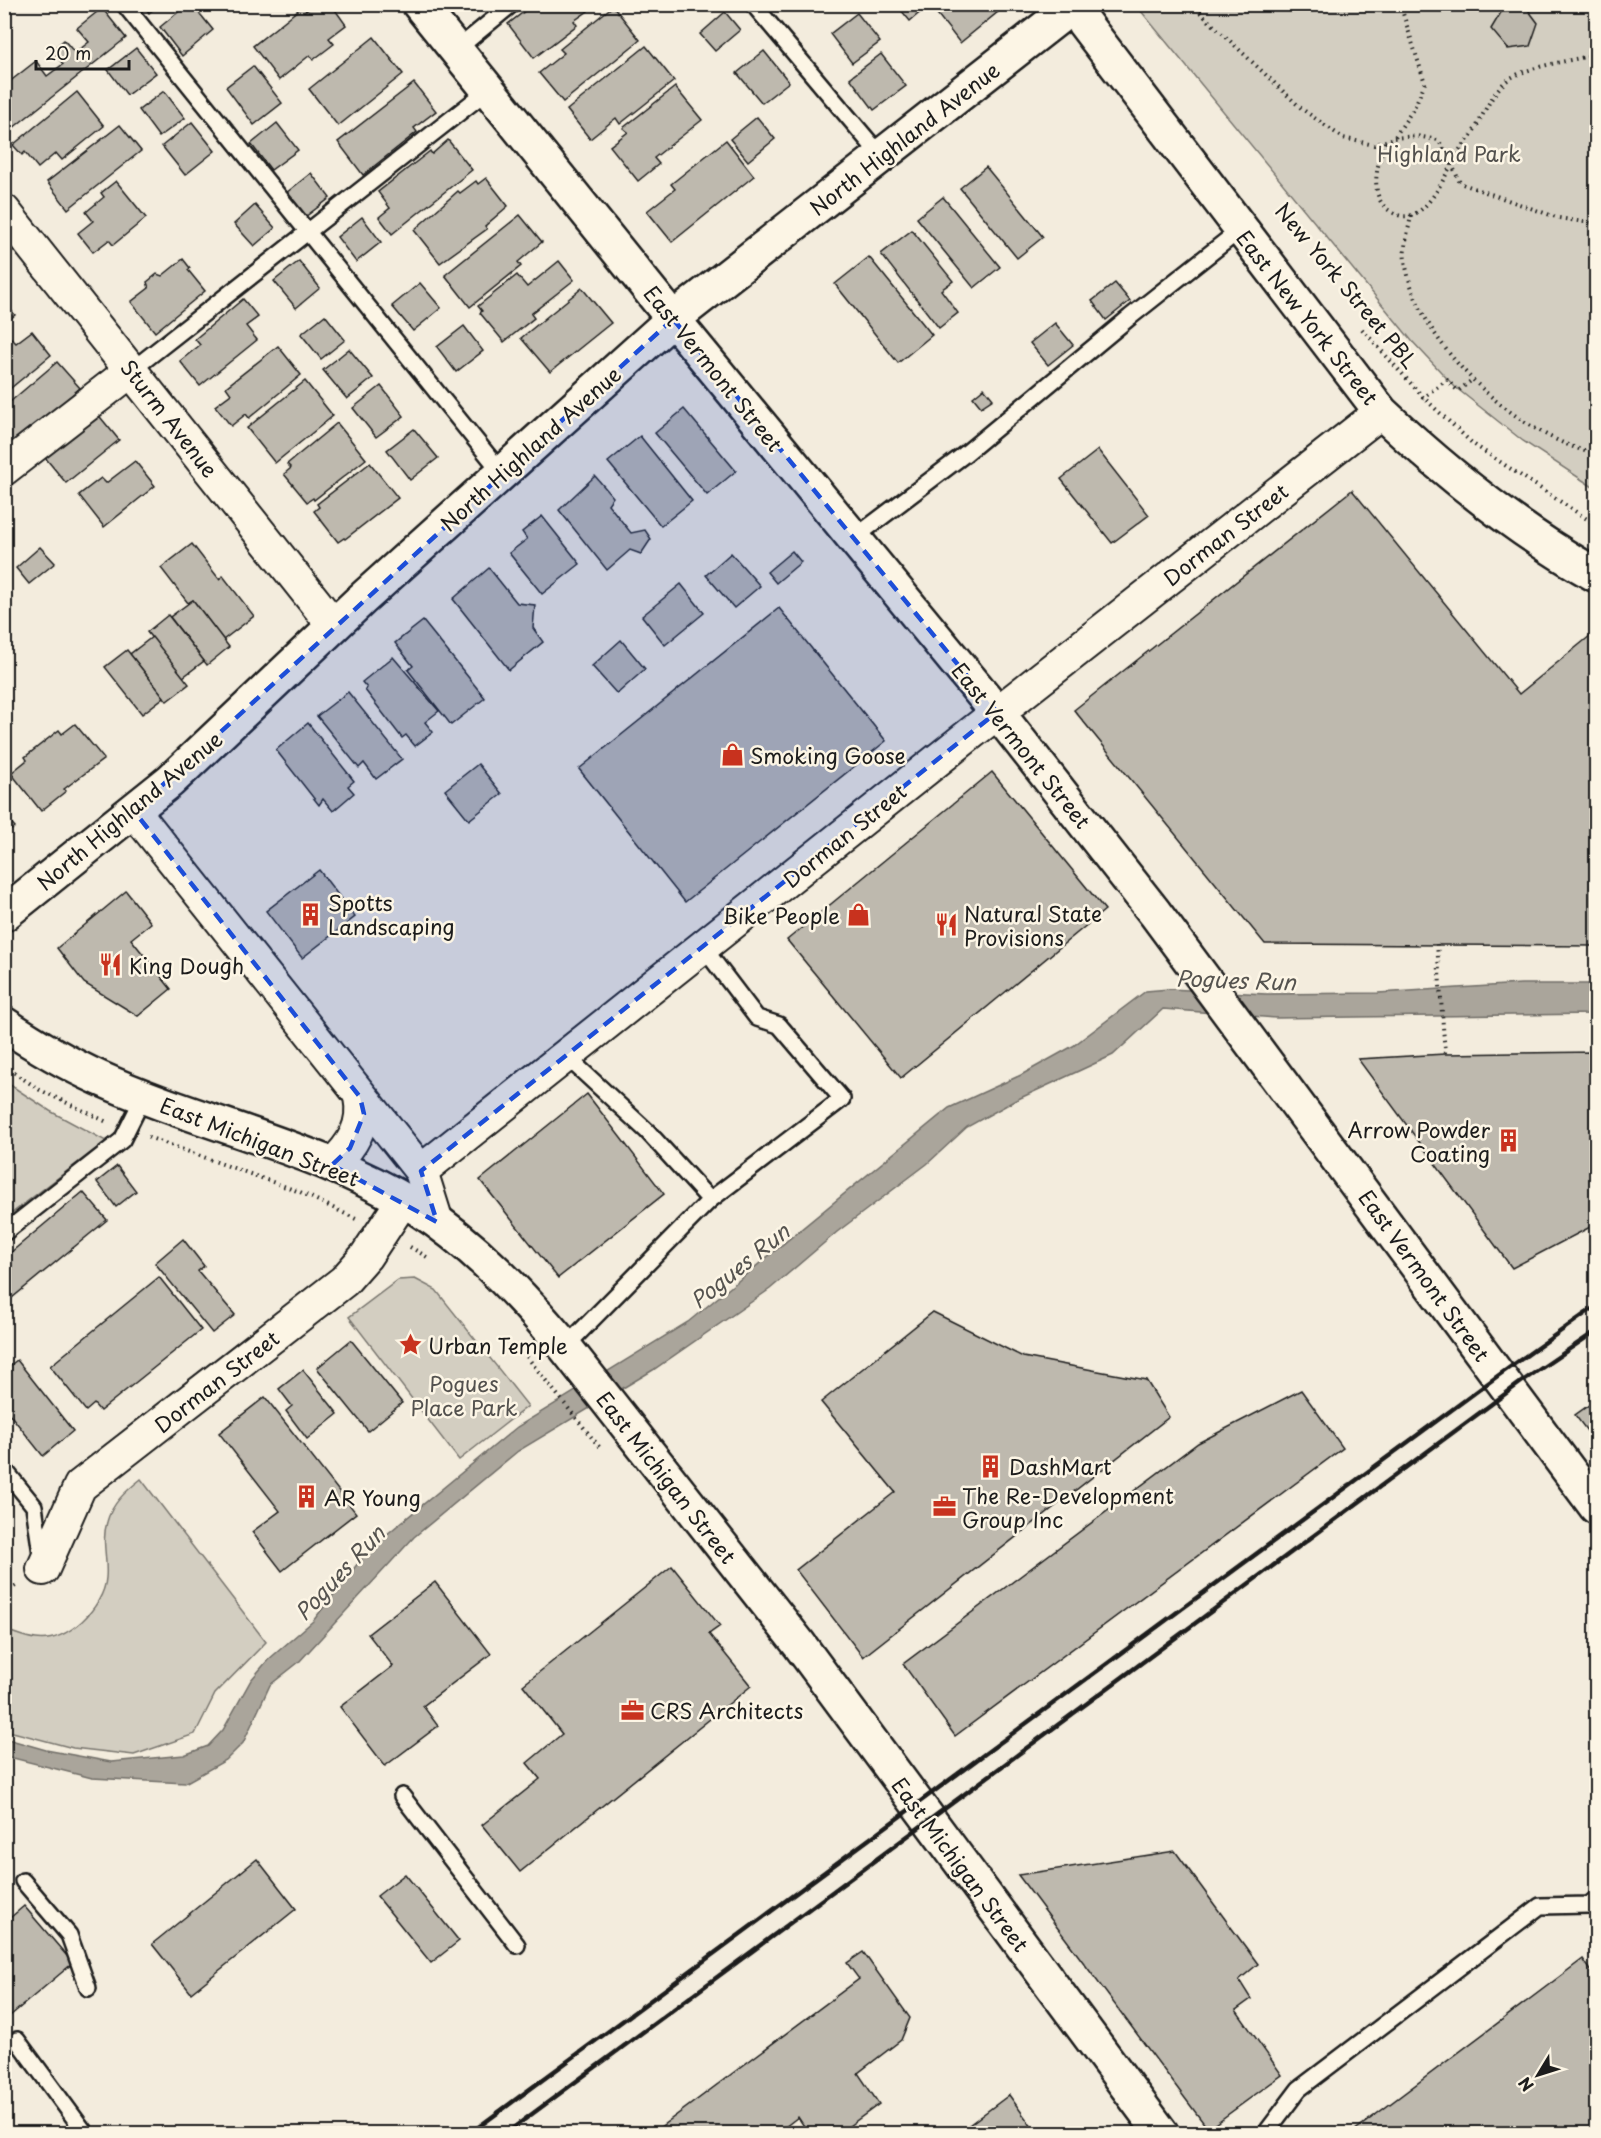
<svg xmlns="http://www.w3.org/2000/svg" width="1601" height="2138" font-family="'Playpen Sans',sans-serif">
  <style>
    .green { fill: #d3cec1; stroke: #78756e; stroke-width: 1.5 }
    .water { fill: #aaa59b; stroke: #716e68; stroke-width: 1.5 }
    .building { fill: #beb9ae; stroke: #1c1c1c; stroke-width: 1.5 }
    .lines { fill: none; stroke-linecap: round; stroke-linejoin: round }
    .service-casing { stroke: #1c1c1c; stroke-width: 20 }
    .minor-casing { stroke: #1c1c1c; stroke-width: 36 }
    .tertiary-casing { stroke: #1c1c1c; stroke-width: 38 }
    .secondary-casing { stroke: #1c1c1c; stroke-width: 38 }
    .path { stroke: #1c1c1c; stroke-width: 4; stroke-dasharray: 1.5 4.5; stroke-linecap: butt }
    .service { stroke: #fcf5e5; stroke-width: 15 }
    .minor { stroke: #fcf5e5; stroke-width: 32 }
    .tertiary { stroke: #fcf5e5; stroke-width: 33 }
    .secondary { stroke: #fcf5e5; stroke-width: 33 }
    .rail { stroke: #1c1c1c; stroke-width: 4.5 }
    .marked { fill: #1d4ed8; fill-opacity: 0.2; stroke: #1d4ed8; stroke-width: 4.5; stroke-dasharray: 12 8; stroke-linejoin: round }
    .labels { text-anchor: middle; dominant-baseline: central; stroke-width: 5; stroke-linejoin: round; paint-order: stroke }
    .street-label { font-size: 21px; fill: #1c1c1c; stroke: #fcf5e5 }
    .park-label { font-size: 21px; fill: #53514e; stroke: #fcf5e5 }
    .poi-label { font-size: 21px; fill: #1c1c1c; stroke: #fcf5e5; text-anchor: start }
    .water-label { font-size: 22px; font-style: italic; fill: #55534f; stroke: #fcf5e5 }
  </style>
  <rect width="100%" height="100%" fill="#f3ecdd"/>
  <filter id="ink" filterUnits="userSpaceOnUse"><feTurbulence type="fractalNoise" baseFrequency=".0167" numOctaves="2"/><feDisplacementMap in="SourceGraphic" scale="12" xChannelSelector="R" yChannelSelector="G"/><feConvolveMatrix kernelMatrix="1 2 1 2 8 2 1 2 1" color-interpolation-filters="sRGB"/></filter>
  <g filter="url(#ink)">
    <!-- green -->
    <g class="green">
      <polygon points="1136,5 1596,5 1596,489 1523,441 1455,387 1412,341"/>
      <polygon points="4,1081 50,1111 106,1141 12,1213 5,1204"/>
      <polygon points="415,1279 436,1290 528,1406 459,1460 349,1317 398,1280"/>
      <path d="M141,1479l125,163 -51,52 -20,40 -61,21 -61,-7 -68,-18v-100c10,3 20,8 31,9 31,5 68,-32 70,-61 2,-19 -5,-37 1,-56 5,-19 19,-31 34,-43z"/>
    </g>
    <!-- water -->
    <polygon class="water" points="1521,984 1596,984 1596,1014 1276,1018 1163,1009 1113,1055 1016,1100 967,1127 927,1164 837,1232 770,1289 653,1370 518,1451 414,1537 299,1662 270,1685 243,1743 226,1760 185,1783 92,1778 5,1756 4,1738 46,1750 111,1762 184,1755 208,1746 223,1730 251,1680 268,1660 313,1621 369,1549 517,1427 688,1322 949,1108 1021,1075 1073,1046 1146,991 1169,989 1266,994 1378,993"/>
    <!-- building -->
    <g class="building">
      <polygon points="143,4 160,4 149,13"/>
      <polygon points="188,4 192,4 213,30 182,56 160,27"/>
      <polygon points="315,4 331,4 346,25 329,38 334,44 313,60 310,55 279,80 253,46 303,6 306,11"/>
      <polygon points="534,4 583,4 588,11 574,21 577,25 534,58 508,24"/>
      <polygon points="896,4 930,4 910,21"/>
      <polygon points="942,4 1002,4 1004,7 960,43 934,10"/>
      <polygon points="613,6 640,40 563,102 539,73 564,53 560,49"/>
      <polygon points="1526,7 1538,23 1530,46 1508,49 1491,29 1503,9"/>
      <polygon points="102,8 126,38 8,132 4,127 4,86 36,61 47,76 63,64 52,50 64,40 75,53 89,42 77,28"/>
      <polygon points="725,12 740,30 715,51 700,34"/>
      <polygon points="857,13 880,42 852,63 830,34"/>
      <polygon points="374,37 403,74 338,126 309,89"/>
      <polygon points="646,46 674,81 620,124 616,118 590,139 567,110"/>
      <polygon points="136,48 156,73 127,95 108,70"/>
      <polygon points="764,51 789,82 762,103 737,73"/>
      <polygon points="881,54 906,86 874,110 850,78"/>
      <polygon points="253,66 282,103 254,125 226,87"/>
      <polygon points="414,83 436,111 414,128 417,132 363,175 338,142"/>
      <polygon points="675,87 702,120 654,158 659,164 638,181 610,146 628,132 623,128"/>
      <polygon points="164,91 185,118 159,137 139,110"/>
      <polygon points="77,92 104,126 62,160 56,153 38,168 25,152 22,155 13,145"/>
      <polygon points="757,117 775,139 748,161 730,139"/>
      <polygon points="192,122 215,151 185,175 162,146"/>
      <polygon points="277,123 298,150 271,170 251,144"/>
      <polygon points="120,125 141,151 68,209 47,182"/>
      <polygon points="448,140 472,170 392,234 379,217 390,208 378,192 430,151 432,154"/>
      <polygon points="726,140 754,176 672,242 647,211 675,189 671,184"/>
      <polygon points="986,167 1043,237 1017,258 960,188"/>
      <polygon points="311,173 330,198 305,217 286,193"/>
      <polygon points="486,178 508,206 485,226 487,229 440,263 414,230 458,191 460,193 476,181 478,184"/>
      <polygon points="116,181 146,218 113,245 109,240 93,252 78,233 93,221 86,212 104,197 101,193"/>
      <polygon points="943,197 1000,267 974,288 917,218"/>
      <polygon points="255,205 275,228 254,246 234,224"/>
      <polygon points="520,215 542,242 518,262 521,266 470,307 445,275"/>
      <polygon points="362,217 381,242 356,262 337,237"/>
      <polygon points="912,230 953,281 941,290 958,313 939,328 881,254"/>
      <polygon points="869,257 932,335 898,363 835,284"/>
      <polygon points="183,259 190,268 188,270 205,291 155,332 131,302 149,288 147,282 157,274 162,276"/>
      <polygon points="299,261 320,288 296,308 274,281"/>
      <polygon points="559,261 574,280 531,314 534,318 504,342 480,313 482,311 478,306 517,275 527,287"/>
      <polygon points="420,283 441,308 413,331 392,306"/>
      <polygon points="1115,283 1130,301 1106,320 1092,301"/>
      <polygon points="582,288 611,323 550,372 521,338"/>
      <polygon points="243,299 258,317 246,326 257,340 200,386 180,361 200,345 195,339"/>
      <polygon points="4,302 15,315 4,324"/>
      <polygon points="325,315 345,340 321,359 301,334"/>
      <polygon points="1055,323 1073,345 1048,365 1030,343"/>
      <polygon points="464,326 483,351 456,372 437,347"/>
      <polygon points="32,331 51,355 6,392 4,343 11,338 16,343"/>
      <polygon points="278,346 301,375 249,418 246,414 231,426 215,406 231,394 226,387"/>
      <polygon points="349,349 373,378 347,399 323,370"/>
      <polygon points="57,362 80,388 4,453 4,407"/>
      <polygon points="305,381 333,416 275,463 247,428"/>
      <polygon points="381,386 404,416 376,437 353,408"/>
      <polygon points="984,388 993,399 981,407 973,397"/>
      <polygon points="684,409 736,471 707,495 655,433"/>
      <polygon points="96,412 119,440 66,483 43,455"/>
      <polygon points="337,423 366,459 314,500 313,498 307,502 284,474 291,468 287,464"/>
      <polygon points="414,429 438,458 410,480 387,450"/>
      <polygon points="640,436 692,501 661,526 608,462"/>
      <polygon points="1098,450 1149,515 1112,543 1061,479"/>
      <polygon points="135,461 155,486 104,527 79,495 101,478 106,483"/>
      <polygon points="370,463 398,498 345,539 344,538 338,542 314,511 319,507 317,504"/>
      <polygon points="595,476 613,497 608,504 631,533 645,530 651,539 641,554 630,550 607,570 559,510"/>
      <polygon points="1352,490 1519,694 1596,631 1596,946 1265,944 1074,710"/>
      <polygon points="542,516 580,564 542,594 509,553 527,539 522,532"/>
      <polygon points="192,544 219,579 223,576 254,616 223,640 193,600 188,603 161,568"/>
      <polygon points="40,547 55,563 29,584 16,568"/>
      <polygon points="792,551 801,562 776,583 767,572"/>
      <polygon points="731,553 760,586 734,608 706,575"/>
      <polygon points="489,568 517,603 535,605 533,628 543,642 509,670 453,599"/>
      <polygon points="681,584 704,613 665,645 642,616"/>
      <polygon points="193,600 229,647 207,665 170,617"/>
      <polygon points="779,608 886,741 685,902 579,769"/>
      <polygon points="168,615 204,661 183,677 147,632"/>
      <polygon points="423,621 485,698 451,725 408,670 413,666 395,643"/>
      <polygon points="152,637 189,684 167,701 130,654"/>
      <polygon points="621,640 645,669 617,694 592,666"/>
      <polygon points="127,650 164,697 142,714 105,667"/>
      <polygon points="393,657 439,711 425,722 433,732 415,746 406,735 402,738 365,690 367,688 362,682"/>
      <polygon points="348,692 402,759 376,779 364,763 359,768 317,716"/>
      <polygon points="308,723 354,781 348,786 354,793 333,811 323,799 319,805 276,750"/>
      <polygon points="75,724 104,759 64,789 66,791 41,811 11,773 27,760 25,757 59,730 62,734"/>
      <polygon points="478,764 502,794 469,820 445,790"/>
      <polygon points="992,772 1105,910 901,1078 787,940"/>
      <polygon points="4,815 15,827 4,836"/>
      <polygon points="319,870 355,917 302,958 266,911"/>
      <polygon points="126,891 151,923 131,939 171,989 138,1016 84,983 57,948"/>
      <polygon points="1596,1052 1596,1224 1512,1268 1358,1059 1445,1054"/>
      <polygon points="587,1094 664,1194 558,1278 480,1180"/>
      <polygon points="117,1166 136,1191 116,1207 97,1182"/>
      <polygon points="83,1192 107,1220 7,1302 4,1258"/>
      <polygon points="183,1239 204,1266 198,1271 235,1315 212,1333 155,1263"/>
      <polygon points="159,1277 201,1330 100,1411 94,1404 86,1411 50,1366"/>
      <polygon points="933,1312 1023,1357 1146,1380 1169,1417 863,1657 796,1570 895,1492 821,1402"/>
      <polygon points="351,1340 402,1403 368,1431 317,1368"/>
      <polygon points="17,1360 73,1431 43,1456 4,1407 4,1370"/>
      <polygon points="303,1370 338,1414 307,1439 286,1411 292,1406 279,1389"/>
      <polygon points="1301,1390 1343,1448 955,1736 903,1664 1198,1443"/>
      <polygon points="265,1397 356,1513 282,1571 252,1532 280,1511 219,1433"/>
      <polygon points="1596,1400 1596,1443 1575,1415"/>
      <polygon points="672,1566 720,1626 709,1634 751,1686 520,1872 482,1825 540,1779 527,1763 562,1734 523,1685"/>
      <polygon points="435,1582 491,1654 423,1706 438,1726 385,1766 340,1707 393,1666 368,1634"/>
      <polygon points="1175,1851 1258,1964 1239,1980 1251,1999 1236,2010 1282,2075 1208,2129 1018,1875"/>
      <polygon points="257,1859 296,1909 191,1993 152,1944"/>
      <polygon points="405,1874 459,1941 431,1963 377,1896"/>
      <polygon points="24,1906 73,1963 4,2021 4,1923"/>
      <polygon points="863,1952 910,2018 901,2040 858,2073 879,2104 838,2134 809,2134 798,2117 776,2134 651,2134 859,1979 847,1963"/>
      <polygon points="1583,1959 1596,1978 1596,2127 1587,2134 1350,2134"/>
      <polygon points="1009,2095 1037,2134 957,2134"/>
    </g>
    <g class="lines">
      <defs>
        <g id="service">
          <polyline points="124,4 502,473"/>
          <polyline points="753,4 881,156"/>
          <polyline points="456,50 512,4"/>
          <polyline points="132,370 488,90"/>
          <polyline points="854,538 965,454 1130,317 1241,229"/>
          <polyline points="703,947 757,1018 779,1025 842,1099 710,1200"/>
          <polyline points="4,1233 122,1140 144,1096"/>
          <polyline points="565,1347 710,1200 647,1131 566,1056"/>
          <polyline points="4,1469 34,1506 42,1560"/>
          <polyline points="402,1796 517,1945"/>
          <polyline points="23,1881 69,1935 88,1988"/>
          <polyline points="17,2040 86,2134"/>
          <polyline points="1265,2134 1299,2089 1540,1906 1589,1905 1596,1899"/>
        </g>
        <g id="minor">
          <polyline points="4,211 334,626"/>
          <polyline points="4,469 132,370"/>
          <polyline points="134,811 421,1171 437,1222"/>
          <path d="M332,1165c20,-19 34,-40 28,-68"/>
          <polyline points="421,1171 974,731 1381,412"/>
          <polyline points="43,1569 80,1486 344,1281 366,1256 403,1200"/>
        </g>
        <g id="tertiary">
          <polyline points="419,4 673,319 997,712 1155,913 1596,1507"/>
          <polyline points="4,914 170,781 361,600 673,319 1074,5"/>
        </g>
        <g id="secondary">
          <path d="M1073,4l11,19 297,389c65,61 137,119 215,163"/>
          <path d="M4,1024c30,20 62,39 95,54 104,47 220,69 318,130 57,36 105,88 148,139l234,297 363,490"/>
        </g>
      </defs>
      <!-- service casing -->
      <use href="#service" class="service-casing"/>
      <!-- minor casing -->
      <use href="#minor" class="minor-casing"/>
      <!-- tertiary casing -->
      <use href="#tertiary" class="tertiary-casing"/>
      <!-- secondary casing -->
      <use href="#secondary" class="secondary-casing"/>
      <!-- path -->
      <g class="path">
        <polyline points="1191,4 1302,109 1343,138 1374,145 1394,138 1414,108 1425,83 1400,4"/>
        <polyline points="1394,138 1417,136 1438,140 1448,155 1460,183 1559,218 1596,224"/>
        <path d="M1385,142c-5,15 -11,33 -8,49 2,10 6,16 15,21 32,21 55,-42 66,-60 4,-6 10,-11 14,-18 11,-17 17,-36 31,-50 17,-17 62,-22 86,-28l7,-6"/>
        <path d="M1411,215c-2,14 -8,32 -6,45 11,84 112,176 191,194"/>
        <polyline points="1362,329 1423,397 1473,444 1596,525"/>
        <polyline points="1422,398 1447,380 1458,391 1472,380"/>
        <polyline points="1437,944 1445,1054"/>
        <polyline points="4,1066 40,1090 107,1122"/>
        <polyline points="148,1137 300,1192 356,1219"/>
        <polyline points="410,1247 427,1257"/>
        <polyline points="523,1352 601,1449"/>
        <polyline points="4,1593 17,1585"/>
      </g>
      <!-- service -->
      <use href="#service" class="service"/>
      <!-- minor -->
      <use href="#minor" class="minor"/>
      <!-- tertiary -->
      <use href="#tertiary" class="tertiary"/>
      <!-- secondary -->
      <use href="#secondary" class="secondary"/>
      <!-- rail -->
      <g class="rail">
        <polyline points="469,2134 1499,1375 1596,1306"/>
        <polyline points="505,2134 1524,1380 1596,1331"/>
      </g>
    </g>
  </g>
  <!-- marked area -->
  <path class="marked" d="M673,319l324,393 -576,459 16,51 -105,-57 18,-17 14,-34 -4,-17 -226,-286z"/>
  <!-- icons -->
  <defs>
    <symbol id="shop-bare" viewBox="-9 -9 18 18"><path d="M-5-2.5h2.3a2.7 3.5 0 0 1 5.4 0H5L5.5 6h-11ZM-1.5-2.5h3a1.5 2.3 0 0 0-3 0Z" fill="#c8321e" stroke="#fcf5e5" stroke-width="2.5" paint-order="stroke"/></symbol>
    <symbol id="building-bare" viewBox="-9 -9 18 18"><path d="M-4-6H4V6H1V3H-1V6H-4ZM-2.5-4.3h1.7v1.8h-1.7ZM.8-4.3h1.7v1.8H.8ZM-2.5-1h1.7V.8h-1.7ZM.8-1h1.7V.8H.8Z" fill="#c8321e" stroke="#fcf5e5" stroke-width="2.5" paint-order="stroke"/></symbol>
    <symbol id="restaurant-bare" viewBox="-9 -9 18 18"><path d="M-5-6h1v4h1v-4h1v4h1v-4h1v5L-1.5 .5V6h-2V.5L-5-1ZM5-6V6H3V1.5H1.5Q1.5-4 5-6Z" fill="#c8321e" stroke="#fcf5e5" stroke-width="2.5" paint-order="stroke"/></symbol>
    <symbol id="sight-bare" viewBox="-9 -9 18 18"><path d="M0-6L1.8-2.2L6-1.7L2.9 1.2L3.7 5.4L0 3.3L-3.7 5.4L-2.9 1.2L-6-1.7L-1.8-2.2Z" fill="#c8321e" stroke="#fcf5e5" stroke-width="2.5" paint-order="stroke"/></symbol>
    <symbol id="office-bare" viewBox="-9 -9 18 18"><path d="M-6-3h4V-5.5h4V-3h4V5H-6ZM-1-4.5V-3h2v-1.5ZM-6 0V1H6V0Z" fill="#c8321e" stroke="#fcf5e5" stroke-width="2.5" paint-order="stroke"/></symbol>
  </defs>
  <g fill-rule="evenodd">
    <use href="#shop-bare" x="716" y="738" width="33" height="33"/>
    <use href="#building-bare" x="294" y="898" width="33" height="33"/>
    <use href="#shop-bare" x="842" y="898" width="33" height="33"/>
    <use href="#restaurant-bare" x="930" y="908" width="33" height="33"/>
    <use href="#restaurant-bare" x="94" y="948" width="33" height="33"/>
    <use href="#building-bare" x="1492" y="1124" width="33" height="33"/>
    <use href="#sight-bare" x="394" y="1328" width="33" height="33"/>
    <use href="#building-bare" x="974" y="1450" width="33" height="33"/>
    <use href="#building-bare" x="290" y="1480" width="33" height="33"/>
    <use href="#office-bare" x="928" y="1490" width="33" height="33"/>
    <use href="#office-bare" x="616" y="1694" width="33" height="33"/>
  </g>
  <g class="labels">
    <!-- street labels -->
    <g class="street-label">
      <text transform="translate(904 138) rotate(-38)">North Highland Avenue</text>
      <text transform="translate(1347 285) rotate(50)">New York Street PBL</text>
      <text transform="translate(1308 317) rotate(52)">East New York Street</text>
      <text transform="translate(714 368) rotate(51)">East Vermont Street</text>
      <text transform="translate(170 418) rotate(52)">Sturm Avenue</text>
      <text transform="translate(530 448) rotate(-42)">North Highland Avenue</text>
      <text transform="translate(1225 534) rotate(-38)">Dorman Street</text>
      <text transform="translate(1022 745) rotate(51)">East Vermont Street</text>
      <text transform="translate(129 810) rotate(-40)">North Highland Avenue</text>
      <text transform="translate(844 835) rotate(-39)">Dorman Street</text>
      <text transform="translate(260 1141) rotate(21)">East Michigan Street</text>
      <text transform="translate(1425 1275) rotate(54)">East Vermont Street</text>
      <text transform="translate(216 1381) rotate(-38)">Dorman Street</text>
      <text transform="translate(667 1477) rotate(52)">East Michigan Street</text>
      <text transform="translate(961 1864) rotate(53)">East Michigan Street</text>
    </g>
    <!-- park labels -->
    <g class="park-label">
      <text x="1449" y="153">Highland Park</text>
      <text x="464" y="1383">Pogues<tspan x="464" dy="24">Place Park</tspan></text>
    </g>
    <!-- poi labels -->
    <g class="poi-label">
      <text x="750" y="755">Smoking Goose</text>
      <text x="328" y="902">Spotts<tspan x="328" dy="24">Landscaping</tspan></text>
      <text x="964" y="913">Natural State<tspan x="964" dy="24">Provisions</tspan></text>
      <text x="840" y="915" text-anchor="end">Bike People</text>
      <text x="129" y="965">King Dough</text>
      <text x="1490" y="1129" text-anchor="end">Arrow Powder<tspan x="1490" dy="24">Coating</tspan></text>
      <text x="428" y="1345">Urban Temple</text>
      <text x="1009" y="1466">DashMart</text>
      <text x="962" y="1495">The Re-Development<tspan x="962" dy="24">Group Inc</tspan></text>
      <text x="324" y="1497">AR Young</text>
      <text x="650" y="1710">CRS Architects</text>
    </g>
    <!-- water labels -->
    <g class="water-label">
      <text transform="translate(1236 979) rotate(2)">Pogues Run</text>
      <text transform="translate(739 1265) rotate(-39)">Pogues Run</text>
      <text transform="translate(339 1572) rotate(-47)">Pogues Run</text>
    </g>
  </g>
  <!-- margin -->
  <rect width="1601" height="2138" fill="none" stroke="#fcf5e5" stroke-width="24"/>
  <rect x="12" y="12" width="1577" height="2114" fill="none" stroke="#1c1c1c" stroke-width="2" filter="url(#ink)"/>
  <!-- north arrow -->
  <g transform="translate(1538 2075) rotate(232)" stroke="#fcf5e5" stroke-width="4.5" paint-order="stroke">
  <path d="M0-4.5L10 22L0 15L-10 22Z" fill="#1c1c1c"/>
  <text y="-9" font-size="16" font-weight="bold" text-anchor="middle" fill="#1c1c1c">N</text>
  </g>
  <!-- scale -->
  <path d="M36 60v9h93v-9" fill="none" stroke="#1c1c1c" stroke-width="3"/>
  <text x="45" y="60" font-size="18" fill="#1c1c1c" stroke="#fcf5e5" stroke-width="4.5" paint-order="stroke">20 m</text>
</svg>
